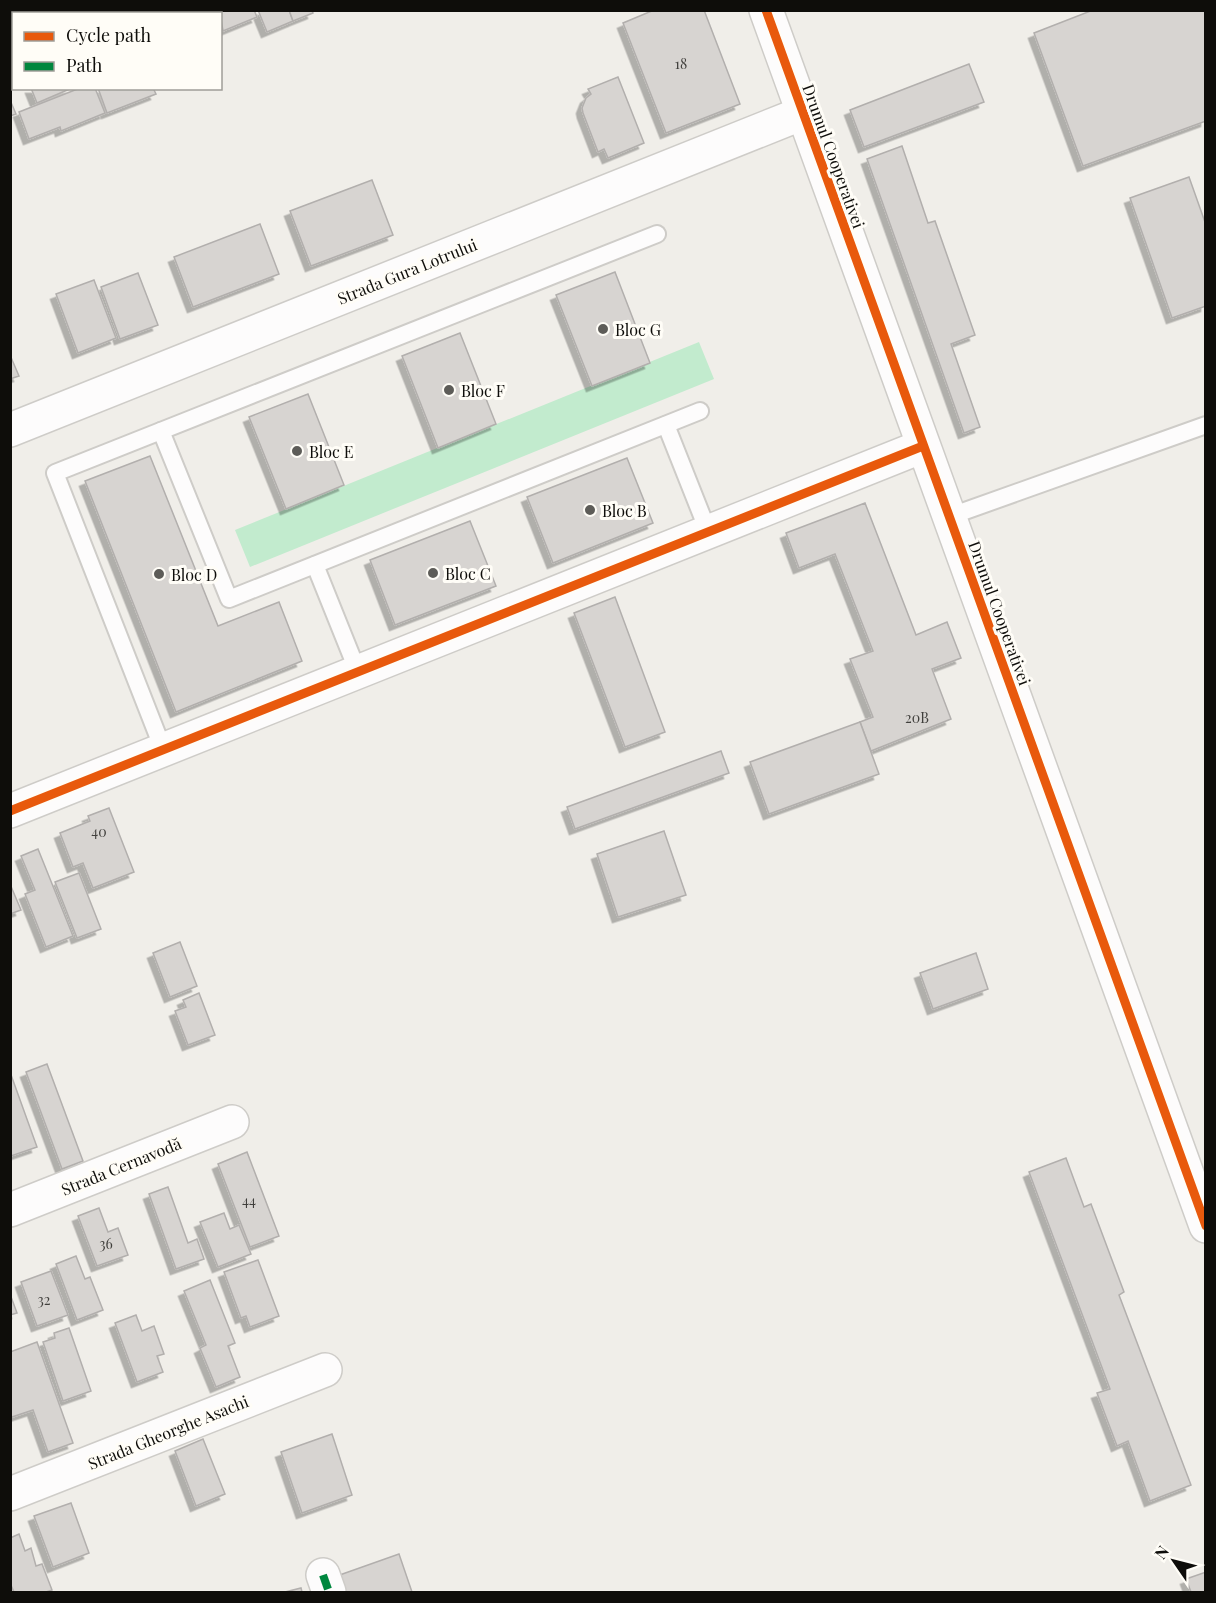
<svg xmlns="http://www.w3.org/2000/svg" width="1216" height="1603" font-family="'Playfair Display',serif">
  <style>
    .green { fill: #c2ebce }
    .building { fill: #d7d4d1; stroke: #b2afad; stroke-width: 1.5; filter: url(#shadow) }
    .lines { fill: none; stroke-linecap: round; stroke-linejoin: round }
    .lane-casing { stroke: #ceccc8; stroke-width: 20 }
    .street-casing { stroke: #ceccc8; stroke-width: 36 }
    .lane { stroke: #fdfcfc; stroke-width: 16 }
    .street { stroke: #fdfcfc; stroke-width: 33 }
    .quiet { stroke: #00873e; stroke-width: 8; stroke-dasharray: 15 8; stroke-linecap: butt }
    .cycleway-casing { stroke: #fffdf7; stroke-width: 13 }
    .cycleway { stroke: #e8590c; stroke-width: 9 }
    .poi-dot { fill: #5d5c58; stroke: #fffdf7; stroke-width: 2 }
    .labels { text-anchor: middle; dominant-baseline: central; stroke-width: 6; stroke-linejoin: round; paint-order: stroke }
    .number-label { font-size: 14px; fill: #403f3c }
    .street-label { font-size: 16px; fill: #0e0d0a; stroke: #fffdf7 }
    .poi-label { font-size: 16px; fill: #0e0d0a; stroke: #fffdf7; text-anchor: start }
  </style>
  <defs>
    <filter id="shadow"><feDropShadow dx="-5.5" dy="5.5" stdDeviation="0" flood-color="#0004"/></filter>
  </defs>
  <rect width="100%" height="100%" fill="#f0eee9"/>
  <!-- green -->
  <polygon class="green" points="699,342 714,379 250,567 235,530"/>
  <!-- building -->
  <g class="building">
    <polygon points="125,10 145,10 146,14 118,14"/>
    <polygon points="162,10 208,10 209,14 164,14"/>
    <polygon points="215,10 254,10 257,17 223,31 220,14 216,14"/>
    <polygon points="258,10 289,10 293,21 267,32"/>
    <polygon points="289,10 312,10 313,13 293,21"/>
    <polygon points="654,10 704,10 740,104 666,133 623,23"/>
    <polygon points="1093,10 1206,10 1206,121 1083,166 1034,33"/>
    <polygon points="969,64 984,102 864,147 850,110"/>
    <polygon points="618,77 644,143 608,158 604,149 598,152 583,113 582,108 586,98 591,94 588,89"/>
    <polygon points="31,88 72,88 37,103"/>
    <polygon points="80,88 95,88 105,113 61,131 60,127 29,139 19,112"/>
    <polygon points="98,88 153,88 156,94 107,113"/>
    <polygon points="10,100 16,114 10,116"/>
    <polygon points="902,146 928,223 935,221 975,335 951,344 980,427 964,433 867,159"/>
    <polygon points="1189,177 1206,225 1206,306 1172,318 1130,198"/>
    <polygon points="372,180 393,235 311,266 290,211"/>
    <polygon points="260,224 279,274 193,307 174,257"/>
    <polygon points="615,272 650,363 592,386 556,295"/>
    <polygon points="138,273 158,325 120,339 101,287"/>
    <polygon points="94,280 116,338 78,353 56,294"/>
    <polygon points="460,333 496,424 438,448 402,356"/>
    <polygon points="10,355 19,376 10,379"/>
    <polygon points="308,394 344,485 286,509 249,417"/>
    <polygon points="150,456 218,626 279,602 302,661 176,712 85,481"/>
    <polygon points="627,458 653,523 553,563 527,497"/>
    <polygon points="865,503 916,635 947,622 961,658 932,669 951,719 871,751 860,722 873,717 850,659 873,651 835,554 799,568 786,533"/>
    <polygon points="470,521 496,586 395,625 370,560"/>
    <polygon points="615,597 665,732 625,747 574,613"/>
    <polygon points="860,722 879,774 769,814 750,762"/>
    <polygon points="721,751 729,773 575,829 567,807"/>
    <polygon points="109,808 134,872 93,888 83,863 73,867 60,833 90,821 88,816"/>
    <polygon points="664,831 686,895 618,917 597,854"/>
    <polygon points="38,849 73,936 46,947 25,894 35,890 21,856"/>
    <polygon points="79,873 101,929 77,938 55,882"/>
    <polygon points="10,884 21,910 10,914"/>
    <polygon points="180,942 197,986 170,997 153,953"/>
    <polygon points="976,953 988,989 933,1009 920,973"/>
    <polygon points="199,993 215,1035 188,1045 175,1011 186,1007 183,1000"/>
    <polygon points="47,1064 83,1161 62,1169 26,1072"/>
    <polygon points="10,1072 37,1147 11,1156 10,1155"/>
    <polygon points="247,1152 279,1236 250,1247 218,1164"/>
    <polygon points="1066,1158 1084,1207 1091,1204 1124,1292 1119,1295 1191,1485 1150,1501 1128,1441 1117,1446 1097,1393 1110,1389 1029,1172"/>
    <polygon points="168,1187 188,1243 197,1239 204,1259 176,1269 149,1194"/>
    <polygon points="99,1208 108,1232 118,1228 128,1255 97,1266 78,1216"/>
    <polygon points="224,1213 230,1229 239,1225 251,1254 218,1267 200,1222"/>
    <polygon points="76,1256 85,1279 90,1277 103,1310 77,1320 56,1264"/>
    <polygon points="258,1260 279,1316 250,1327 246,1316 241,1318 224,1272"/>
    <polygon points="51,1271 68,1315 37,1326 21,1282"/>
    <polygon points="210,1280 235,1343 228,1346 240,1377 216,1387 200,1348 206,1345 184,1291"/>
    <polygon points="10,1294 17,1313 10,1315"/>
    <polygon points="136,1315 142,1331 154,1326 164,1354 157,1356 163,1372 137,1382 115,1323"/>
    <polygon points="69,1328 91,1391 63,1401 43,1342 55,1338 54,1333"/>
    <polygon points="37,1342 73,1443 48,1452 33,1410 12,1417 10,1413 10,1352"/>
    <polygon points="332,1434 352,1495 302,1513 281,1452"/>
    <polygon points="203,1439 225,1494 196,1506 175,1451"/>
    <polygon points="71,1503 89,1553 53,1567 34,1516"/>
    <polygon points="19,1534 25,1551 31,1548 36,1566 42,1564 52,1590 46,1592 14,1592 10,1583 10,1538"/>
    <polygon points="399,1554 412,1592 339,1592 334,1577"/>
    <polygon points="1206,1572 1206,1592 1191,1592 1186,1579"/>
    <polygon points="301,1588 302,1592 285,1592"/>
  </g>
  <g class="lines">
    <defs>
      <g id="lane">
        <polyline points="666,425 708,531"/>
        <polyline points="161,431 229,599 700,411"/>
        <polyline points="948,517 1206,425"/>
        <polyline points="315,565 358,672"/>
        <polyline points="163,749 55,473 657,234"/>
      </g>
      <g id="street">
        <polyline points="766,10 1206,1226"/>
        <polyline points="87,14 95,10"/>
        <polyline points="10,45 14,43"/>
        <polyline points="10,430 803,113"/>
        <polyline points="10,811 923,446"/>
        <polyline points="10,1210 232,1122"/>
        <polyline points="10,1494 325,1370"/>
        <polyline points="323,1575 329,1592"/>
      </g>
    </defs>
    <!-- lane casing -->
    <use href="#lane" class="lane-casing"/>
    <!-- street casing -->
    <use href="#street" class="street-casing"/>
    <!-- lane -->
    <use href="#lane" class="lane"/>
    <!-- street -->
    <use href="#street" class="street"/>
    <!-- quiet -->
    <polyline class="quiet" points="323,1575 329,1592"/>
    <defs>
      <g id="cycleway">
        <polyline points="766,10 1206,1226"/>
        <polyline points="10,811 923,446"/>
      </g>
    </defs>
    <!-- cycleway casing -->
    <use href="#cycleway" class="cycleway-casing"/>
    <!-- cycleway -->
    <use href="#cycleway" class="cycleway"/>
  </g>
  <!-- markers -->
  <g class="poi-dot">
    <circle cx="603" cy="329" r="6"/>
    <circle cx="449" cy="390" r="6"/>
    <circle cx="297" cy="451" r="6"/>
    <circle cx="590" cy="510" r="6"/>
    <circle cx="433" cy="573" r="6"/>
    <circle cx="159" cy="574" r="6"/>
  </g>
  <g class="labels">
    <!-- number labels -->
    <g class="number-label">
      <text x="681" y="63">18</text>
      <text x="917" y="717">20B</text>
      <text x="99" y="831">40</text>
      <text x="249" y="1200">44</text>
      <text x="106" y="1243">36</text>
      <text x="44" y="1299">32</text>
    </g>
    <!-- street labels -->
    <g class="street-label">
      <text transform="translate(834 156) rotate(70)">Drumul Cooperativei</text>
      <text transform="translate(407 271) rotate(-22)">Strada Gura Lotrului</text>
      <text transform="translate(1000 613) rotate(70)">Drumul Cooperativei</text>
      <text transform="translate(121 1166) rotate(-22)">Strada Cernavodă</text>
      <text transform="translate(168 1432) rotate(-22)">Strada Gheorghe Asachi</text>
    </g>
    <!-- poi labels -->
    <g class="poi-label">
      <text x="615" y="329">Bloc G</text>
      <text x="461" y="390">Bloc F</text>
      <text x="309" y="451">Bloc E</text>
      <text x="602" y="510">Bloc B</text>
      <text x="445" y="573">Bloc C</text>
      <text x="171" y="574">Bloc D</text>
    </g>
  </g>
  <!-- border -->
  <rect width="1216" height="1603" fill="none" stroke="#0e0d0a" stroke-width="24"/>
  <!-- legend -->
  <rect x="12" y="12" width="210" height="78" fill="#fffdf7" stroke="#9f9d98" stroke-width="1.5"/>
  <rect x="24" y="32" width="30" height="9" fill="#e8590c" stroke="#9f9d98" stroke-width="1.5"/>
  <text x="66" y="42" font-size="18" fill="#0e0d0a">Cycle path</text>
  <rect x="24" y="62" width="30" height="9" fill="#00873e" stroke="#9f9d98" stroke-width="1.5"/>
  <text x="66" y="72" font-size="18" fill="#0e0d0a">Path</text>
  <!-- north arrow -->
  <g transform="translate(1174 1561) rotate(305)" stroke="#fffdf7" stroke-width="4.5" paint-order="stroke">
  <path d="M0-4.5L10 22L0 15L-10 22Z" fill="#0e0d0a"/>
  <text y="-9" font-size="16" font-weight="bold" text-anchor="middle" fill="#0e0d0a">N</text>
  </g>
</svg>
